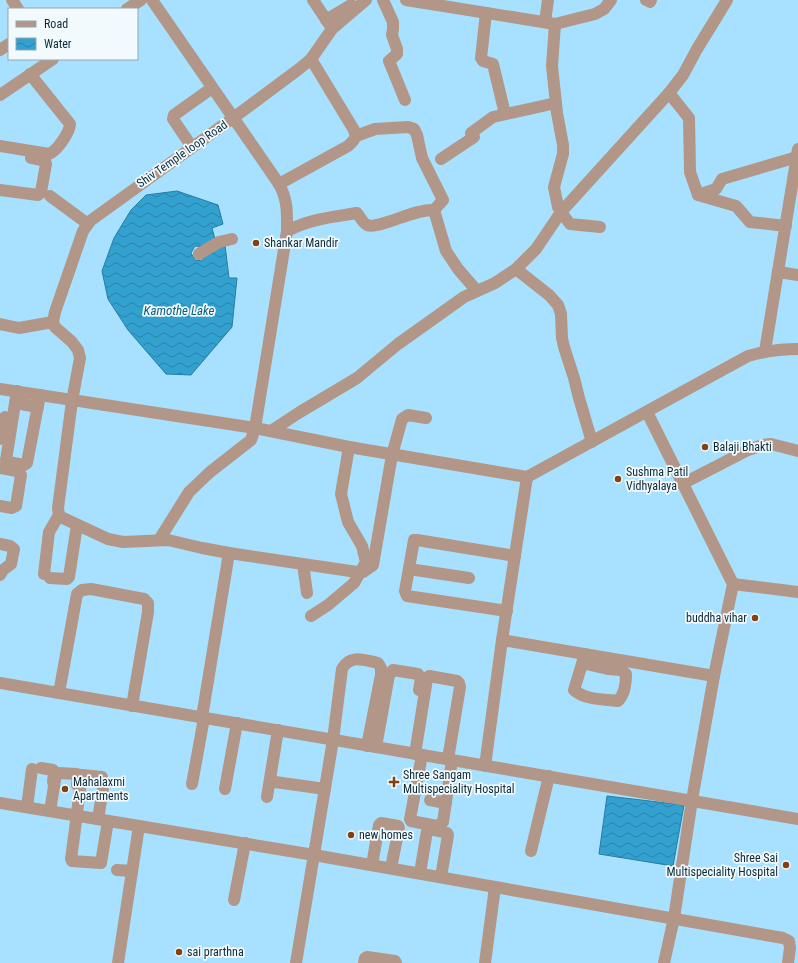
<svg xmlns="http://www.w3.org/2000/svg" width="798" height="963" font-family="'Roboto Condensed',sans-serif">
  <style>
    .water { fill: url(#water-waves); stroke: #277da2 }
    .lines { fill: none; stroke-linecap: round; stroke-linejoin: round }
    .minor { stroke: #b29687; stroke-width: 12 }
    .poi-dot { fill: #834011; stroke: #f3fafe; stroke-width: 1.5 }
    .labels { text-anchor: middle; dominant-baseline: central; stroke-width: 3.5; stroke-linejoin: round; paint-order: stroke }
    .street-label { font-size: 12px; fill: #0a2a38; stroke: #f3fafe }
    .poi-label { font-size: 12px; fill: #0a2a38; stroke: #f3fafe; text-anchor: start }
    .water-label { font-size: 13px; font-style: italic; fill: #0a607f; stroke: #f3fafe }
  </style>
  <defs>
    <pattern id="water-waves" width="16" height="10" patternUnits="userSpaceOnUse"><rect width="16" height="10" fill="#33a1cf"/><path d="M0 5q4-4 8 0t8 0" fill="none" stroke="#2983a9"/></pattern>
  </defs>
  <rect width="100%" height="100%" fill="#a7e1ff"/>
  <!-- water -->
  <g class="water">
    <polygon points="177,191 218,205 223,224 212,228 215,239 204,247 195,246 191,253 195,260 202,261 206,254 225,245 229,278 237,278 232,327 191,375 166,374 128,330 108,299 102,271 114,238 131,210 146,195"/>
    <polygon points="607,796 684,805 673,866 599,854"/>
  </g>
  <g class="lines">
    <!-- minor -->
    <g class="minor">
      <polyline points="12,0 18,9"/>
      <path d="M152,0l127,184c9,17 8,28 8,47l-32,197 -4,12 -41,32 -21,20 -30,48"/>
      <polyline points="313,0 331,27"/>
      <polyline points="366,0 332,29 311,59 299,69 233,118 90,221 83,231 55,312 53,322 55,327 72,342 78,350 80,358 72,401 58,508 59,515 63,518 108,539 123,542 168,540 202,548 229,553 357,572 363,572 373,565 392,455 402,419 408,415 426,418"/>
      <polyline points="383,0 393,22 393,29 392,35 397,49 397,54 389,61 405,100"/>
      <polyline points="406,0 555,24 595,14 604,9 611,0"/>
      <polyline points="646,0 650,2 651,0"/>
      <polyline points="127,9 141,0"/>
      <polyline points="486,13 481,58 483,61 493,64 505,114"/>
      <polyline points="326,20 351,5"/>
      <polyline points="545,22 548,0"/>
      <polyline points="0,50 9,44"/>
      <polyline points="669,93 689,118 690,172 698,195 736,206 750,222 786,226"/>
      <polyline points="0,95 53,59"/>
      <polyline points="356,136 375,129 408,127 414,129 417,135 422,158 443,200 434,210"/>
      <path d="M0,146l49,8c8,-3 21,-22 21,-30l-40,-50"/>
      <polyline points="192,147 173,119 174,115 212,88"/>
      <polyline points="441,159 474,137 471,133 493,117 556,103"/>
      <polyline points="279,184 348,146 353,141 356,136 354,130 311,59"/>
      <polyline points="0,190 38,195 41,192 46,164 45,161 31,158"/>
      <polyline points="698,195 716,189 722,179 797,157"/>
      <polyline points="50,196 88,224"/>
      <polyline points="600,227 570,224 561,212 669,93 683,75 697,49 727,0"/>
      <path d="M287,231c22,-12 46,-14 70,-18 3,4 6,10 10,12 11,5 49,-17 67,-15l12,41 12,18 19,22"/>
      <polyline points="199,254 219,242 232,239"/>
      <polyline points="516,269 549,295 558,305 561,314 562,338 564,347 574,378 579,398 592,442"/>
      <polyline points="778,272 798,275"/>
      <polyline points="0,324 19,328 53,322"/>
      <polyline points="765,351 798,149"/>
      <path d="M0,389l255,39 94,19 178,30 221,-121c17,-5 32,-7 50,-7"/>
      <polyline points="17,391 6,460 8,462 24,465 27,463 40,395"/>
      <polyline points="15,403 38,407"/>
      <polyline points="647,412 733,584 714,676 692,800 674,918 664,963"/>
      <polyline points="271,431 300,412 357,378 398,344 464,297 495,283 516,269 536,249 561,212 558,207 554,187 563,154 563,145 557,113 552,66 555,24"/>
      <polyline points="0,439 5,417"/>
      <polyline points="0,468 17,471 21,475 16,506 12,508 0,506"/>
      <polyline points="682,484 748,450 763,445 771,444 798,451"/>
      <polyline points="0,544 10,546 14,549 11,564 3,570 0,575"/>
      <polyline points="303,564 307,593"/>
      <polyline points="409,569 469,578"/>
      <polyline points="44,574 49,532 59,515"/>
      <polyline points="50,578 67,579 69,577 77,525"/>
      <polyline points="733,584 798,592"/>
      <polyline points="507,611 407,596 405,591 414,540 417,540 515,556"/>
      <polyline points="311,616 328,605 354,583 366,562 362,546 348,522 341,494 349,447"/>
      <polyline points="502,640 714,676"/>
      <path d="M582,663l26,6 13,1 5,4c0,10 -1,20 -8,27 -14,-2 -33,-1 -44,-11l11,-36"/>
      <polyline points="0,683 798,819"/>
      <polyline points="59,693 77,594 82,590 91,589 144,599 148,603 148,612 132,706"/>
      <polyline points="202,717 229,553"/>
      <polyline points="376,747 389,675 393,670 418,674 421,678 419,690"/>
      <polyline points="415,754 427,679 429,676 457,681 459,683 460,687 448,759"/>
      <polyline points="422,755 410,819 411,821 437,826 443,822 452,760"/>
      <polyline points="485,766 502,640 527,477"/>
      <polyline points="41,768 53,770 54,772 53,782"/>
      <path d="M102,777l-20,-2c-4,28 -7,56 -11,84l1,2 29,2 7,-42"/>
      <polyline points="275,782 325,789"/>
      <polyline points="192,784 204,718"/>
      <polyline points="225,789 237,723"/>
      <polyline points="267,797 278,730"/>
      <polyline points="430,800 446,803"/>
      <polyline points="0,803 314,855 783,938 789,941 790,948 788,963"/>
      <polyline points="27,807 32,769"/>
      <polyline points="50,811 56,774 58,773 77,774 78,775 77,785"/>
      <polyline points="98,819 104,782"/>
      <polyline points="531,851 549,776"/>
      <polyline points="372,865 379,825 381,823 398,826 399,828 391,868"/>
      <polyline points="117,870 132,871"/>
      <polyline points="420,873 427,831 429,829 447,833 448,835 441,877"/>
      <polyline points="234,900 245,843"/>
      <polyline points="118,963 139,826"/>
      <path d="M296,963l37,-223 9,-71c8,-15 22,-9 36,-6l3,5v7l-14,71"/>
      <polyline points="364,963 365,958 367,957 395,961 396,963"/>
      <polyline points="485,963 495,887"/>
    </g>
  </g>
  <!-- markers -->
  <g class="poi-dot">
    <circle cx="256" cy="243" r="4"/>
    <circle cx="705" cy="447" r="4"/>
    <circle cx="618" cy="479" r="4"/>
    <circle cx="755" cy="618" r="4"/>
    <path d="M392 776h4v4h4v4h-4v4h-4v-4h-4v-4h4z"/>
    <circle cx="65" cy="789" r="4"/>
    <circle cx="351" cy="835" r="4"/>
    <circle cx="786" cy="865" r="4"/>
    <circle cx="179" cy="952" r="4"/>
  </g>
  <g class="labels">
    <!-- street labels -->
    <g class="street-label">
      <text transform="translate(182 154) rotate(-35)">Shiv Temple loop Road</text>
    </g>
    <!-- poi labels -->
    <g class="poi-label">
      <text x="264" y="243">Shankar Mandir</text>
      <text x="713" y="447">Balaji Bhakti</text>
      <text x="626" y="472">Sushma Patil<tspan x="626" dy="14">Vidhyalaya</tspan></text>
      <text x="747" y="618" text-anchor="end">buddha vihar</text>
      <text x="403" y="775">Shree Sangam<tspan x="403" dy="14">Multispeciality Hospital</tspan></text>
      <text x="73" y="782">Mahalaxmi<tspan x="73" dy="14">Apartments</tspan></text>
      <text x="359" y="835">new homes</text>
      <text x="778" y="858" text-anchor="end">Shree Sai<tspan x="778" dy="14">Multispeciality Hospital</tspan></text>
      <text x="187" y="952">sai prarthna</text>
    </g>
    <!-- water labels -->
    <g class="water-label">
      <text x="179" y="310">Kamothe Lake</text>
    </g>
  </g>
  <!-- legend -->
  <rect x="8" y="8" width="130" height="52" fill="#f3fafe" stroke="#96a7af"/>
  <rect x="16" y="21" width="20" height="6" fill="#b29687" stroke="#96a7af"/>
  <text x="44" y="28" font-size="12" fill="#0a2a38">Road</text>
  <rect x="16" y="38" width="20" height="12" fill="url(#water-waves)" stroke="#96a7af"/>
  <text x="44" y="48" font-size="12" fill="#0a2a38">Water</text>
</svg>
